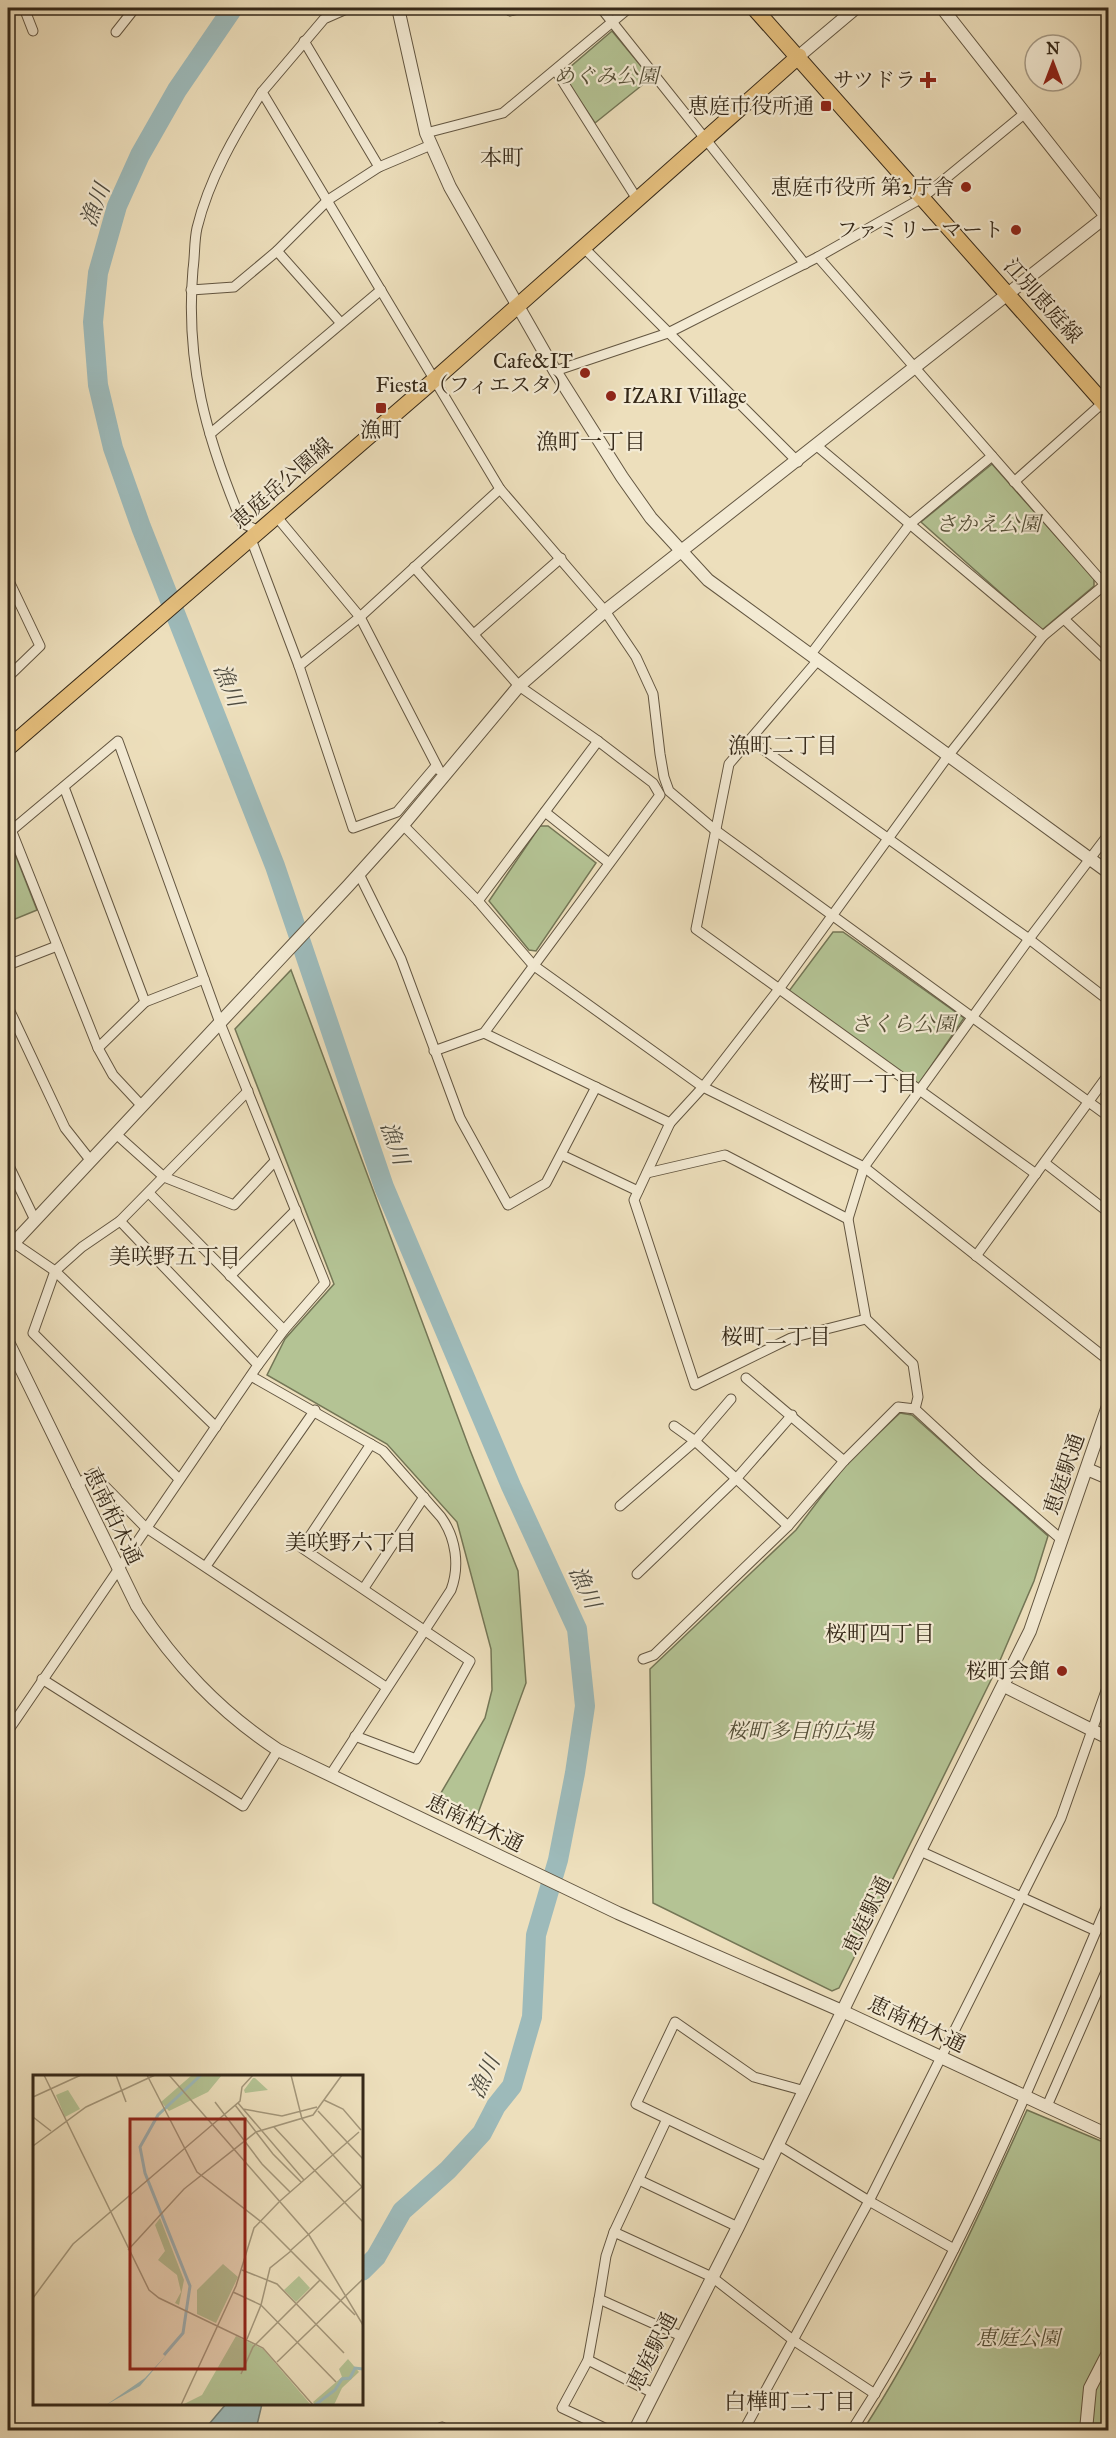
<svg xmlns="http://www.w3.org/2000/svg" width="1116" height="2438" font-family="'IM FELL Great Primer','Noto Serif JP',serif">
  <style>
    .green { fill: #b4c394; stroke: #747656; stroke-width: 1.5 }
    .water { fill: #9dbaba; stroke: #738079; stroke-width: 1.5 }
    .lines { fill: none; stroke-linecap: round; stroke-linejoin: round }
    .river { stroke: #9dbaba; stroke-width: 20 }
    .minor-casing { stroke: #635641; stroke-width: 11 }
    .tertiary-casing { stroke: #635641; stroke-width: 14 }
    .primary-casing { stroke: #352818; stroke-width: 17 }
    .minor { stroke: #f3ead3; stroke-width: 9 }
    .tertiary { stroke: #f3ead3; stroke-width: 12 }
    .primary { stroke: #e6c07e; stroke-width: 15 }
    .poi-dot { fill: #8f2418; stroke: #f3ead3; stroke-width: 2 }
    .labels { text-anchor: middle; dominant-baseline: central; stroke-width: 4.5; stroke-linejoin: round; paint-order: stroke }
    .park-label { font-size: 21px; font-style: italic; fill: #554f37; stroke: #f3ead3 }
    .poi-label { font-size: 21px; fill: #352818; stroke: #f3ead3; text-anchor: end }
    .street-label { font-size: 21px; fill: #352818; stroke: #f3ead3 }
    .neighbourhood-label { font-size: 22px; fill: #352818; stroke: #f3ead3 }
    .water-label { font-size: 22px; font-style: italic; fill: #4f4c40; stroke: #f3ead3 }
    .inset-river { fill: none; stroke: #9dbaba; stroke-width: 3 }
    .inset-road { fill: none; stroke: #a3967a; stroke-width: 1.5 }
    .view { fill: #8f2418; fill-opacity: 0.15; stroke: #8f2418; stroke-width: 3 }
    .inset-edge { fill: none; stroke: #352818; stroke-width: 3 }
  </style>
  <rect width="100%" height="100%" fill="#eddfbc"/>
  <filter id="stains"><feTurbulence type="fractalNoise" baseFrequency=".00333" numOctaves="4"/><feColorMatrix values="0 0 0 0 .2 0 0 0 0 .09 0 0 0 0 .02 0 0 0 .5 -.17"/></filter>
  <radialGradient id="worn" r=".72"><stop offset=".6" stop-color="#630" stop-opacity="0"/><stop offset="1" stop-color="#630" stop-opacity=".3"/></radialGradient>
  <!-- green -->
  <g class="green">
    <polygon points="612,31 651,78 595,123 562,74"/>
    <polygon points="992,464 1094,579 1094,586 1042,630 921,522"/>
    <polygon points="540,826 548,826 596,863 536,951 529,950 489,901"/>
    <polygon points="8,836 37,910 8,922"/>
    <polygon points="833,932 843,932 964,1018 918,1085 789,991"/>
    <polygon points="291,970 470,1450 518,1571 526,1683 477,1816 438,1798 485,1718 492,1690 491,1649 457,1522 387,1444 267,1375 285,1339 334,1284 235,1029"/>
    <polygon points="900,1413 912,1415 1048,1536 1034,1581 995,1672 839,1988 832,1991 653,1903 650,1669 796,1530 846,1464"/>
    <path d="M1027,2110l81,34v286h-245c65,-100 114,-211 164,-320z"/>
  </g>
  <!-- water -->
  <polygon class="water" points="226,2404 262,2404 257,2425 253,2430 204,2430"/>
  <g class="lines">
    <!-- river -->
    <polyline class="river" points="233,8 177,90 140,155 117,206 98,273 93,322 98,385 113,448 141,527 275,866 384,1187 511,1486 577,1629 585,1706 575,1773 558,1860 536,1935 532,2017 512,2086 496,2106 482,2133 448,2170 402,2211 376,2257 362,2271"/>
    <defs>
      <g id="minor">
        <polyline points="24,8 33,31"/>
        <polyline points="349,8 324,19 262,92 500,489 605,611 636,657 653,694 660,754 664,777 669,791 715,830 1108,1116"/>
        <polyline points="508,8 510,11 523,8"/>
        <polyline points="601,8 805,264"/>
        <polyline points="116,32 135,8"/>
        <polyline points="304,41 379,167"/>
        <polyline points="556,71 637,199"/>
        <polyline points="426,133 503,113 629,8"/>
        <polyline points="583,247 798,462"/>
        <polyline points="277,251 340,322"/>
        <polyline points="818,257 1105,585"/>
        <polyline points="191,290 234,287 277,251 328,200 379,167 431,145"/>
        <polyline points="555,371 668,333 818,257 922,198 1024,114"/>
        <polyline points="210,434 381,290"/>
        <polyline points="817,446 1043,636"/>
        <polyline points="1014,482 1106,400"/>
        <polyline points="276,516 360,617 439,770"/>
        <path d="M259,531l-17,-8c-36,-86 -57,-161 -49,-254 2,-13 1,-28 4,-41 12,-49 38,-94 65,-136"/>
        <polyline points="251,539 299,666 353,828 397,812 436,766"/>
        <polyline points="414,567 519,686 598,741 653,783 660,795 484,1033 434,1051"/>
        <polyline points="8,579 40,646 8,677"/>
        <polyline points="1064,619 1108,661"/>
        <polyline points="474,634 561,558"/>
        <polyline points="811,654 910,524 992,456"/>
        <polyline points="818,660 729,764 696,929 1036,1174"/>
        <polyline points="299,666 360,617 500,489"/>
        <polyline points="750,740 1029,939 1108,1000"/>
        <polyline points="64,787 145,1002 98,1048"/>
        <polyline points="545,812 609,863"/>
        <polyline points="8,822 98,1048 113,1075 141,1105"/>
        <polyline points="403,825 478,901 533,965 703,1087 864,1167 1108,1360"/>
        <polyline points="359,874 401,959 460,1118 508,1205 546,1183 596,1087"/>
        <polyline points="478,901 598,741"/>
        <polyline points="8,965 57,946"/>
        <polyline points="145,1002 204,979"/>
        <polyline points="8,1007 65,1128 91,1161"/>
        <polyline points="484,1033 670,1123"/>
        <polyline points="116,1134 164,1177 234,1205 275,1161"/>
        <polyline points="562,1155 638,1191"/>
        <polyline points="1045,1163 1108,1212"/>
        <polyline points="8,1164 35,1220"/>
        <polyline points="647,1173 725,1155 848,1219"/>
        <polyline points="149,1193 284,1330"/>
        <polyline points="120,1221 258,1365"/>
        <polyline points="14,1243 55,1271 216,1427"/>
        <polyline points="976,1256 1108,1075"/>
        <polyline points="230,1276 296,1210"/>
        <polyline points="866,1319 791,1338 695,1385 634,1200 670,1123 703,1087 779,989 948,756 1043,636 1108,582"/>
        <path d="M251,1376l132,75 58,66c15,21 19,49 10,73l-120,184"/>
        <polyline points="746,1378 844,1461"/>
        <polyline points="915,1409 918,1397 913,1364 866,1319 848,1219 864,1167 1029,939 1108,835"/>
        <polyline points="674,1426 695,1441 788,1526"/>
        <polyline points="179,1479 33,1333 55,1271 82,1247 120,1221 248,1091"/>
        <polyline points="76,1485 93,1474 145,1527 386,1687"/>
        <polyline points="620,1506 695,1441 731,1399"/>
        <polyline points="206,1566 315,1410"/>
        <polyline points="637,1574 736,1479 792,1415"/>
        <polyline points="364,1588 424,1497"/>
        <polyline points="643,1659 654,1655 788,1526 844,1461 898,1407 915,1409 980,1469 1062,1540"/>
        <polyline points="42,1679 243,1806 278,1750"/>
        <polyline points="8,1731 258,1365 284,1330 325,1283 220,1023 118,741 12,830"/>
        <polyline points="355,1736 416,1759 470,1661 302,1548 371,1444"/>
        <polyline points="920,1851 1096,1931"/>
        <polyline points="1047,2106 1108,1967"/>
        <polyline points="778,2145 869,2201 954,2249"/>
        <polyline points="767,2167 636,2104 675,2022 754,2077 805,2091"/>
        <polyline points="639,2180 738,2227"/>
        <polyline points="614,2232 666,2121"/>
        <polyline points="599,2299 588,2360 562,2408 609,2430"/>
        <polyline points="681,2336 599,2299 606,2256 614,2232 712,2277 793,2340 875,2394"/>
        <polyline points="588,2360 653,2393"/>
        <polyline points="435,2430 442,2427 445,2430"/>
        <polyline points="744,2430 869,2201 1061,1818 1108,1685"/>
        <path d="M852,2430c105,-162 180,-349 256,-527"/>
      </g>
      <g id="tertiary">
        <polyline points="398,8 426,133 450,187 555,371 622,477 651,518 708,580 1108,872"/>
        <polyline points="942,8 1108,219"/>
        <polyline points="799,56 856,8"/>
        <polyline points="8,1249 348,886 403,825 519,686 605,611 1108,215"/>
        <path d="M8,1342l129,264c38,58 82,105 141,144l340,163 224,98 266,124"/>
        <polyline points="1087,1469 1108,1478"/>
        <polyline points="1004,1686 1108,1738"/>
        <polyline points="635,2430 738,2227 920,1851 1030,1631 1108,1406"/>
        <polyline points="1086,2430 1090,2388 1108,2353"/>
      </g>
      <g id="primary">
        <polyline points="754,8 1108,408"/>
        <polyline points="8,748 433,381 799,56"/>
      </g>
    </defs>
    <!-- minor casing -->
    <use href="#minor" class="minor-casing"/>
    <!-- tertiary casing -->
    <use href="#tertiary" class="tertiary-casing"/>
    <!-- primary casing -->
    <use href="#primary" class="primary-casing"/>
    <!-- minor -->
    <use href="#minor" class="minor"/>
    <!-- tertiary -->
    <use href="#tertiary" class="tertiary"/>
    <!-- primary -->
    <use href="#primary" class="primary"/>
  </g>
  <!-- markers -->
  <g class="poi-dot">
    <path d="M925 71h6v6h6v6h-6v6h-6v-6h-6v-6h6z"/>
    <rect x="820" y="100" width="12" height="12" rx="3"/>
    <circle cx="966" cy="187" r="6"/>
    <circle cx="1016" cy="230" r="6"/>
    <circle cx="585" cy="373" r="6"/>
    <circle cx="611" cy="396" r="6"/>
    <rect x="375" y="402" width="12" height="12" rx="3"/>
    <circle cx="1062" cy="1671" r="6"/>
  </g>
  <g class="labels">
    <!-- park labels -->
    <g class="park-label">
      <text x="606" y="76">めぐみ公園</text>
      <text x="988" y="524">さかえ公園</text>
      <text x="903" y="1024">さくら公園</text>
      <text x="800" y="1731">桜町多目的広場</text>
      <text x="1018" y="2338">恵庭公園</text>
    </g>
    <!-- poi labels -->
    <g class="poi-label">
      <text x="916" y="80">サツドラ</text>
      <text x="814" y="106">恵庭市役所通</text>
      <text x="954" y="187">恵庭市役所 第2庁舎</text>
      <text x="1004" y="230">ファミリーマート</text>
      <text x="573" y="361">Cafe&amp;IT<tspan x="573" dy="24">Fiesta（フィエスタ）</tspan></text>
      <text x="623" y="396" text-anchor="start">IZARI Village</text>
      <text x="381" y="430" text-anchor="middle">漁町</text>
      <text x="1050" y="1671">桜町会館</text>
    </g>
    <!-- street labels -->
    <g class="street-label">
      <text transform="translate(1043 301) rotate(48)">江別恵庭線</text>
      <text transform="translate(282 483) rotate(-41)">恵庭岳公園線</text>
      <text transform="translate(1064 1474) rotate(-71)">恵庭駅通</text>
      <text transform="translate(113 1516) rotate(64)">恵南柏木通</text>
      <text transform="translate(475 1823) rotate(26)">恵南柏木通</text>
      <text transform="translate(867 1915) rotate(-64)">恵庭駅通</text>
      <text transform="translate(917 2024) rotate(25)">恵南柏木通</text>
      <text transform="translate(652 2351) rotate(-63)">恵庭駅通</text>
    </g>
    <!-- neighbourhood labels -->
    <g class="neighbourhood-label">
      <text x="502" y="157">本町</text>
      <text x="591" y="441">漁町一丁目</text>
      <text x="783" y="745">漁町二丁目</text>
      <text x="863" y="1083">桜町一丁目</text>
      <text x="175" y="1256">美咲野五丁目</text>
      <text x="776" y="1336">桜町二丁目</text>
      <text x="351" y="1542">美咲野六丁目</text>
      <text x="880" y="1633">桜町四丁目</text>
      <text x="790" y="2401">白樺町二丁目</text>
    </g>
    <!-- water labels -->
    <g class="water-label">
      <text transform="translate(95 205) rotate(-69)">漁川</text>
      <text transform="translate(229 685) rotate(68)">漁川</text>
      <text transform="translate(395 1143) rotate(71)">漁川</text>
      <text transform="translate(585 1587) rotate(65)">漁川</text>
      <text transform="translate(484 2077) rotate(-65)">漁川</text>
    </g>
  </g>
  <!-- overview -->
  <g transform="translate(33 2075)">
    <rect width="330" height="330" fill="#eddfbc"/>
    <path d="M159,0h30l-14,17 -39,19 -8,-9zM220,3h2l13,12 -23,3 -1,-3zM35,15l12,19 -15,8 -9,-22zM127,143l24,62 -5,25 -4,-2 6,-11 -4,-17 -19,-15 7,-9 -10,-26zM190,189l15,13 -22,46 -19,-9v-24zM266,201l11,12 -14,14 -12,-12zM203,261l27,13 48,56h-129l20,-10zM315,284l11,13 -17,16 -8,17h-19l-2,-3 29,-25 -3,-8z" fill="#b4c394"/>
    <path d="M135,278l-28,33 -34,19 39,-27z" fill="#9dbaba"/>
    <path class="inset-river" d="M131,280l19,-22 7,-47 -45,-113 -5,-26 18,-32 43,-40M282,330l20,-15 7,-11 8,-1 5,-10 8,1"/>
    <path class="inset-road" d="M11,0l105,215 10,8 104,50 50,57M83,0l10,27M114,0l50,97 67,52 91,91M136,0l140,160 54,90M258,0l11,44 31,36M0,22l48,-22M291,25l19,9 18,21M182,27l47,62 28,28M205,28l66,77M202,30l38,49 28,28M210,34l39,7 35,-9M285,36l45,48M0,42l18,14M179,50l28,-24 2,-14 11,-12M241,52l89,95M0,71l53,-39 69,-32M300,80l29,32M247,126l79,-69M95,175l56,-61 72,-57 57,-17 29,-40M258,175l72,-64M209,195l35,14 67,69M200,217l28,13 75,77M0,223l40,-54 139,-119M214,264l14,-34 9,-37 21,-17M244,287l86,-83M208,299l12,-27 67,-67M148,330l55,-119 18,-58 25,-26"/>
    <path class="view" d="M97,44h115v250h-115z"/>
    <rect width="330" height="330" class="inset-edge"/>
  </g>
  <!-- margin -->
  <rect width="1116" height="2438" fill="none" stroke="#eddfbc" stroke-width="30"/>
  <rect x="9" y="9" width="1098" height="2420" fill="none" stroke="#352818" stroke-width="3"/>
  <rect x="15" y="15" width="1086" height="2408" fill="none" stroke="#352818" stroke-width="1.5"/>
  <!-- north arrow -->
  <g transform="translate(1053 63)"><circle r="28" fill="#f3ead3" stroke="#a79c88" stroke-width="1.5"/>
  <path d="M0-4.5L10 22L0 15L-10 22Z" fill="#8f2418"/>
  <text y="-9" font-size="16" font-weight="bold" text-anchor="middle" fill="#352818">N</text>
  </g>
  <rect width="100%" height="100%" filter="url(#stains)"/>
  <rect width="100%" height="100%" fill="url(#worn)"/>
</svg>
